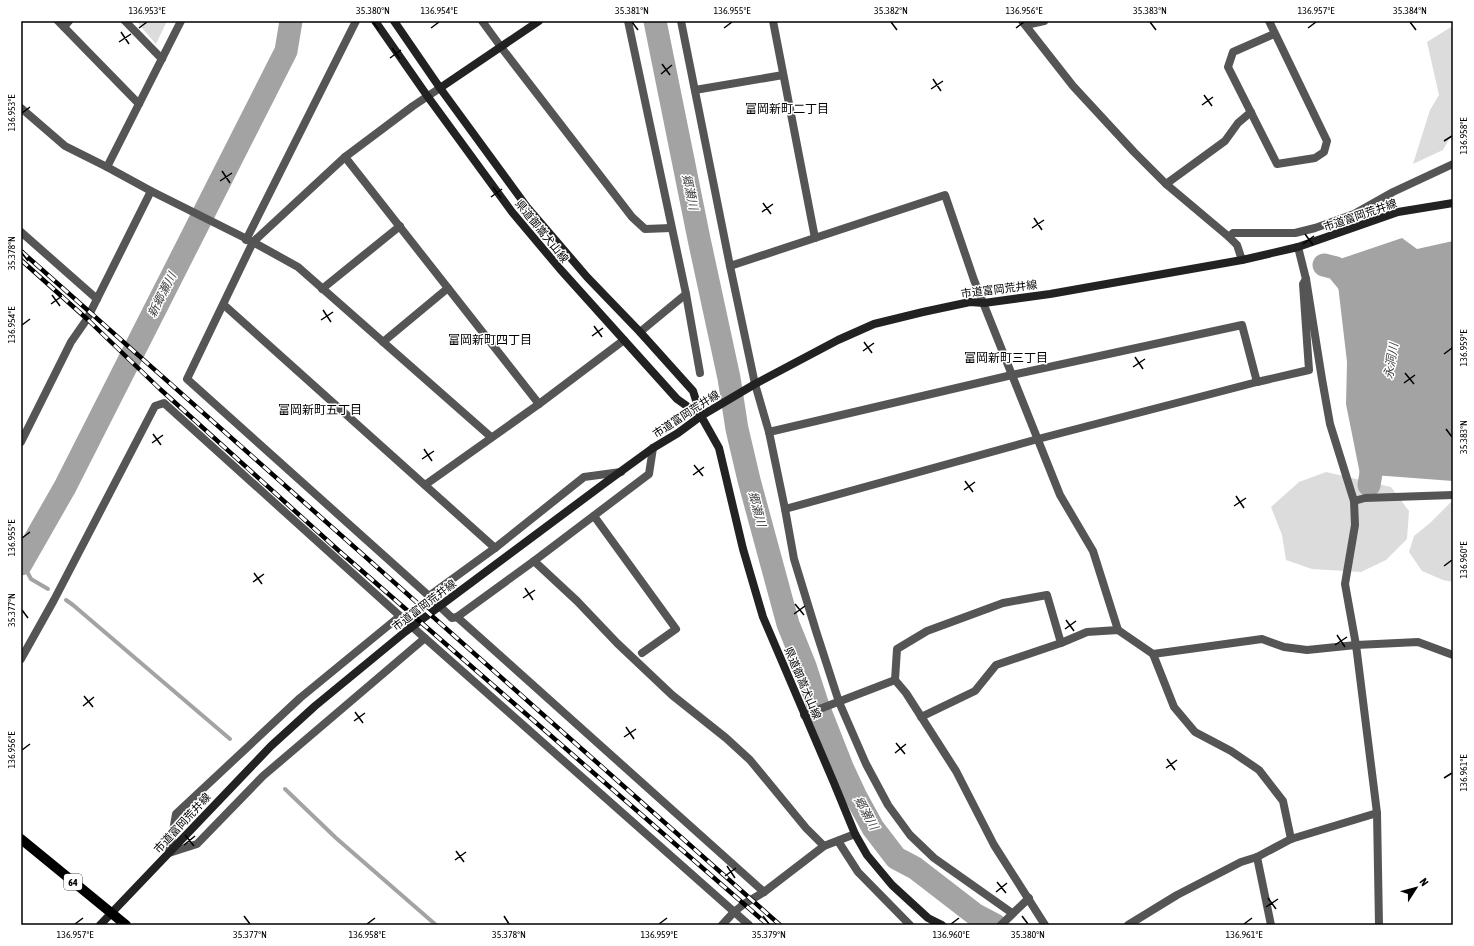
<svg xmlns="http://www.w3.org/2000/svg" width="1474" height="946" font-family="'Asap Condensed','Noto Sans JP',sans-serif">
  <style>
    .green { fill: #dcdcdc }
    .water { fill: #a3a3a3 }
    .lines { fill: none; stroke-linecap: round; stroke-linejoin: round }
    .stream { stroke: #a3a3a3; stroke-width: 4 }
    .river { stroke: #a3a3a3; stroke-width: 23 }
    .street { stroke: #555; stroke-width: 8 }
    .secondary { stroke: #222; stroke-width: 8 }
    .primary { stroke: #000; stroke-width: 10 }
    .rail-casing { stroke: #000; stroke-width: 4.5 }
    .rail { stroke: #fff; stroke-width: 3; stroke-dasharray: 9; stroke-linecap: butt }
    .ticks { fill: none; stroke: #000; stroke-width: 1.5 }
    .labels { text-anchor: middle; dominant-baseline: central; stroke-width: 3; stroke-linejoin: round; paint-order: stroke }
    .shield { fill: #fff; stroke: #4c4c4c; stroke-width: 1 }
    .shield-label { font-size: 10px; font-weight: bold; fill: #000 }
    .street-label { font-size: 11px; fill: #000; stroke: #fff }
    .neighbourhood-label { font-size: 12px; fill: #000; stroke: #fff }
    .water-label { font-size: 12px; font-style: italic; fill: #444; stroke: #fff }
    .neatline { fill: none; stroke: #000; stroke-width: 1.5 }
    .ticks-label { font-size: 10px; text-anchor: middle; fill: #000 }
  </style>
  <rect width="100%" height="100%" fill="#fff"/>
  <!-- green -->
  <g class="green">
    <polygon points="136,21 167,21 156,44"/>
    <polygon points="1451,27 1453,32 1453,132 1443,150 1413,164 1430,110 1439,95 1427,42"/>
    <polygon points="1326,472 1391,487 1409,511 1407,539 1386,560 1361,572 1312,569 1286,560 1282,535 1271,507 1299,482"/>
    <polygon points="1453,500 1453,582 1443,580 1422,571 1409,552 1414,536 1430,523"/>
  </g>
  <!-- water -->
  <polygon class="water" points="1402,238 1417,249 1453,241 1453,481 1360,474 1346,404 1347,362 1336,268 1340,259"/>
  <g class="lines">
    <!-- stream -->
    <g class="stream">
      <polyline points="22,562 31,579 48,589"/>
      <polyline points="66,600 73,605 230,739"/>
      <polyline points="285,789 336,838 436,925"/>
    </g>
    <!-- river -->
    <g class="river">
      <polyline points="655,21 699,239 729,378 737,429 749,480 788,624 805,666 818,706 842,767 856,797 873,828 896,858 915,868 976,915 995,925"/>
      <polyline points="1324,265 1336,268 1356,292"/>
      <polyline points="1369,485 1376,444"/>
      <polyline points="21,564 65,487 286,51 291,21"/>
    </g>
    <!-- street -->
    <g class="street">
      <polyline points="58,21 139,104"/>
      <polyline points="125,21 162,59"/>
      <polyline points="482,21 501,47 632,217 645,229 671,228"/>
      <polyline points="628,21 686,294 640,332"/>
      <polyline points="681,21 730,266 755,384 769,432 785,509 794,559 816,631 839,702 866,764 888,805 910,835 934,858 1012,913"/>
      <polyline points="773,21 815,238"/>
      <polyline points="1022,21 1073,86 1134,152 1166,184 1229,237 1237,245 1242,260"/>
      <polyline points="1269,21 1327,141 1324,152 1315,158 1277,164 1228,67 1233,52 1274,34"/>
      <polyline points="1026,25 1044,21"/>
      <polyline points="64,27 69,21"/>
      <polyline points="440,88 413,106 345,157 253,242 187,379 429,596 452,618 457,617 534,561 649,474 653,448"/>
      <polyline points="695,90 783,75"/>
      <polyline points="21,108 65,146 107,167 151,191 253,242 298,267 491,437"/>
      <polyline points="345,157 539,404"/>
      <polyline points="107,167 181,21"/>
      <polyline points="1166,184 1225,141 1238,123 1251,112"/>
      <polyline points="21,232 97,299"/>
      <polyline points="1229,237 1233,233 1295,233 1315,228 1354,214 1393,192 1453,164"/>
      <polyline points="246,240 356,21"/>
      <polyline points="1298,247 1306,279 1322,379 1330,424 1354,501 1355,525 1345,584 1356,645 1377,813 1379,925"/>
      <polyline points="730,266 945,195 974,280 1060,495 1093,551 1118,630"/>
      <polyline points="322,289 400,226"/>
      <polyline points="686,294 700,373"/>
      <polyline points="224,305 495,548"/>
      <polyline points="383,342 448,288"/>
      <polyline points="769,432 1012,375 1242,325 1257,382 1309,370 1303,284 1306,279"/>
      <polyline points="21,442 71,342 87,319 151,191"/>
      <polyline points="425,485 539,404 624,340"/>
      <polyline points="1354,501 1365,498 1453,495"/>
      <polyline points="785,509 1038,439 1257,382"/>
      <polyline points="594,516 676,629 642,653"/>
      <polyline points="534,561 577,601 617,643 672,695 726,738 750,760 806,828 824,846"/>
      <polyline points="429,596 495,548 584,477 621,472"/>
      <polyline points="400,616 300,698 176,814 169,853 197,844 263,776 425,638"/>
      <polyline points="457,617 764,892"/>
      <polyline points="1153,654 1262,639 1284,647 1307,650 1356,645 1418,642 1453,655"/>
      <polyline points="21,659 54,600 155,406 164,403 400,616 749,925"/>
      <polyline points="804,715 895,680"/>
      <polyline points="921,717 975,691 996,665 1061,643 1087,632 1118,630 1153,654 1174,707 1195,732 1231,751 1259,770 1283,801 1291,839"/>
      <polyline points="838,841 858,872 910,925"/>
      <polyline points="1257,857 1271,925"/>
      <polyline points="722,925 734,912 744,904 764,892 824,846 855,834"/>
      <polyline points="1001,925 1029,898"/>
      <polyline points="1045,925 994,845 956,771 906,693 895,680 897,649 927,631 1003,603 1047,595 1061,643"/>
      <polyline points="1128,925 1177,895 1241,862 1257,857 1291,839 1377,813"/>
    </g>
    <!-- secondary -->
    <g class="secondary">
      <polyline points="375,21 428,97 512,212 560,269 677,399 701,416"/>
      <polyline points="394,21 440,88 527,207 587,277 640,332 693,391 701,416 719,448 743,549 763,617 834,783 855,834 867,855 892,885 928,918 942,925"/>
      <polyline points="440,88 539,21"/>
      <polyline points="100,925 271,746 315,706 405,632 609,480 653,448 678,433 701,416 755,384 838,340 874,324 923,312 970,302 984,303 1050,294 1242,260 1298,247 1398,212 1453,203"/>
    </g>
    <!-- primary -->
    <polyline class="primary" points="21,839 126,925"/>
    <defs>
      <g id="rail">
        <polyline points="21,251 780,925"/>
        <polyline points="21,260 87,319 160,389 338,550 768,925"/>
      </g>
    </defs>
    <!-- rail casing -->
    <use href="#rail" class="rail-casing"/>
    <!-- rail -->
    <use href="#rail" class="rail"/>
  </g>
  <!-- ticks -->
  <path class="ticks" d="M373,22l6,8M632,22l6,8M891,22l6,8M1150,22l6,8M1410,22l6,8M139,28l8,-6M431,28l8,-6M724,28l8,-6M1016,28l8,-6M1308,28l8,-6M121,32l8,12M119,42l12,-8M392,48l8,11M390,58l11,-8M662,64l8,11M661,74l11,-9M933,79l8,12M931,89l12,-8M1204,95l8,11M1202,105l11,-8M22,113l8,-6M1444,141l8,-5M222,171l8,12M220,181l12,-8M493,187l8,11M491,197l11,-8M763,203l8,11M762,212l11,-8M1034,218l8,12M1032,228l12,-8M1305,234l8,11M1303,244l11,-8M22,253l6,8M52,295l8,11M51,304l11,-8M323,310l8,12M321,320l12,-8M22,325l8,-6M594,326l8,11M592,336l11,-8M864,342l8,11M863,351l11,-8M1444,354l8,-6M1135,357l8,12M1133,367l12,-8M1405,373l9,11M1404,383l11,-8M1446,429l6,8M153,434l8,11M152,443l11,-8M424,449l8,12M422,459l12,-8M694,465l9,11M693,475l11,-8M965,481l8,11M964,490l11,-8M1236,496l8,12M1234,506l12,-8M22,538l8,-6M1444,566l8,-6M254,573l8,11M253,582l11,-8M525,588l8,12M523,598l12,-8M795,604l9,11M22,610l6,8M794,614l11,-8M1066,620l8,11M1065,629l11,-8M1337,635l8,12M1335,645l12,-8M84,696l9,11M83,706l11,-9M355,712l8,11M354,721l11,-8M626,727l8,12M624,737l12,-8M896,743l9,11M22,750l8,-6M895,753l11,-9M1167,759l8,11M1166,768l11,-8M1444,778l8,-5M185,835l9,11M184,845l11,-9M456,851l8,11M455,860l11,-8M727,866l8,12M725,876l11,-8M997,882l9,11M996,892l11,-9M1268,898l8,11M1266,907l12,-8M244,916l6,8M504,916l5,8M763,916l6,8M1022,916l6,8M75,924l8,-6M367,924l8,-6M659,924l8,-6M951,924l8,-6M1244,924l8,-6"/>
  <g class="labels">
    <!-- shield labels -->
    <rect class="shield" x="64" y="874" width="18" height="16" rx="3"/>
    <g class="shield-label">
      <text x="73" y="882">64</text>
    </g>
    <!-- street labels -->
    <g class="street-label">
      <text transform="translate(1360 215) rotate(-19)">市道富岡荒井線</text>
      <text transform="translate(542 231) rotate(51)">県道御嵩犬山線</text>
      <text transform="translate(999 289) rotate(-7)">市道富岡荒井線</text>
      <text transform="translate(686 414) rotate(-33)">市道富岡荒井線</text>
      <text transform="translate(424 605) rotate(-37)">市道富岡荒井線</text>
      <text transform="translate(803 683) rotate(67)">県道御嵩犬山線</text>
      <text transform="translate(182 823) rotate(-47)">市道富岡荒井線</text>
    </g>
    <!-- neighbourhood labels -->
    <g class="neighbourhood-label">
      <text x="787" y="109">富岡新町二丁目</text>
      <text x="490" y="340">富岡新町四丁目</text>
      <text x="1006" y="358">富岡新町三丁目</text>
      <text x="320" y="410">富岡新町五丁目</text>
    </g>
    <!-- water labels -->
    <g class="water-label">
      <text transform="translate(690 192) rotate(78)">郷瀬川</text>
      <text transform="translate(162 295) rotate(-63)">新郷瀬川</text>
      <text transform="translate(1391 361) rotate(-81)">永洞川</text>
      <text transform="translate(757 509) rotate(75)">郷瀬川</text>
      <text transform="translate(866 813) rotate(61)">郷瀬川</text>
    </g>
  </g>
  <!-- border -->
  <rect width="1474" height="946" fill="none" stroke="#ffffff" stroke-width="44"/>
  <!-- north arrow -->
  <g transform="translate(1416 888) rotate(54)" stroke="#ffffff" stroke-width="3" paint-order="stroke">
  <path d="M0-3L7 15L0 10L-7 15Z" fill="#000000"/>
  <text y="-6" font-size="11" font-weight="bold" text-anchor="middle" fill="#000000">N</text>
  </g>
  <rect x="22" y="22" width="1430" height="902" class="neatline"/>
  <g class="ticks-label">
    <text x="147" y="14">136.953°E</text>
    <text x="373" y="14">35.380°N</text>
    <text x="439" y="14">136.954°E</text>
    <text x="632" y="14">35.381°N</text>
    <text x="732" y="14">136.955°E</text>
    <text x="891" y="14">35.382°N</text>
    <text x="1024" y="14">136.956°E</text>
    <text x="1150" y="14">35.383°N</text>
    <text x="1316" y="14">136.957°E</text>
    <text x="1410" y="14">35.384°N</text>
    <text transform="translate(11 113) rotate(-90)" y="4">136.953°E</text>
    <text transform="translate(1463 136) rotate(-90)" y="4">136.958°E</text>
    <text transform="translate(11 253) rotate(-90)" y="4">35.378°N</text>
    <text transform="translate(11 325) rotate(-90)" y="4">136.954°E</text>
    <text transform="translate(1463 348) rotate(-90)" y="4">136.959°E</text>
    <text transform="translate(1463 437) rotate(-90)" y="4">35.383°N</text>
    <text transform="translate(11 538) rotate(-90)" y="4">136.955°E</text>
    <text transform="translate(1463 560) rotate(-90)" y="4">136.960°E</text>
    <text transform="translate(11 610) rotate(-90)" y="4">35.377°N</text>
    <text transform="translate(11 750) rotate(-90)" y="4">136.956°E</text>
    <text transform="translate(1463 773) rotate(-90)" y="4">136.961°E</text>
    <text x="75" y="938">136.957°E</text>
    <text x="250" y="938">35.377°N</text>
    <text x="367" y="938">136.958°E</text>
    <text x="509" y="938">35.378°N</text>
    <text x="659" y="938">136.959°E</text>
    <text x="769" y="938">35.379°N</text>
    <text x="951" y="938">136.960°E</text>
    <text x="1028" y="938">35.380°N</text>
    <text x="1244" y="938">136.961°E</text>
  </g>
</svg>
